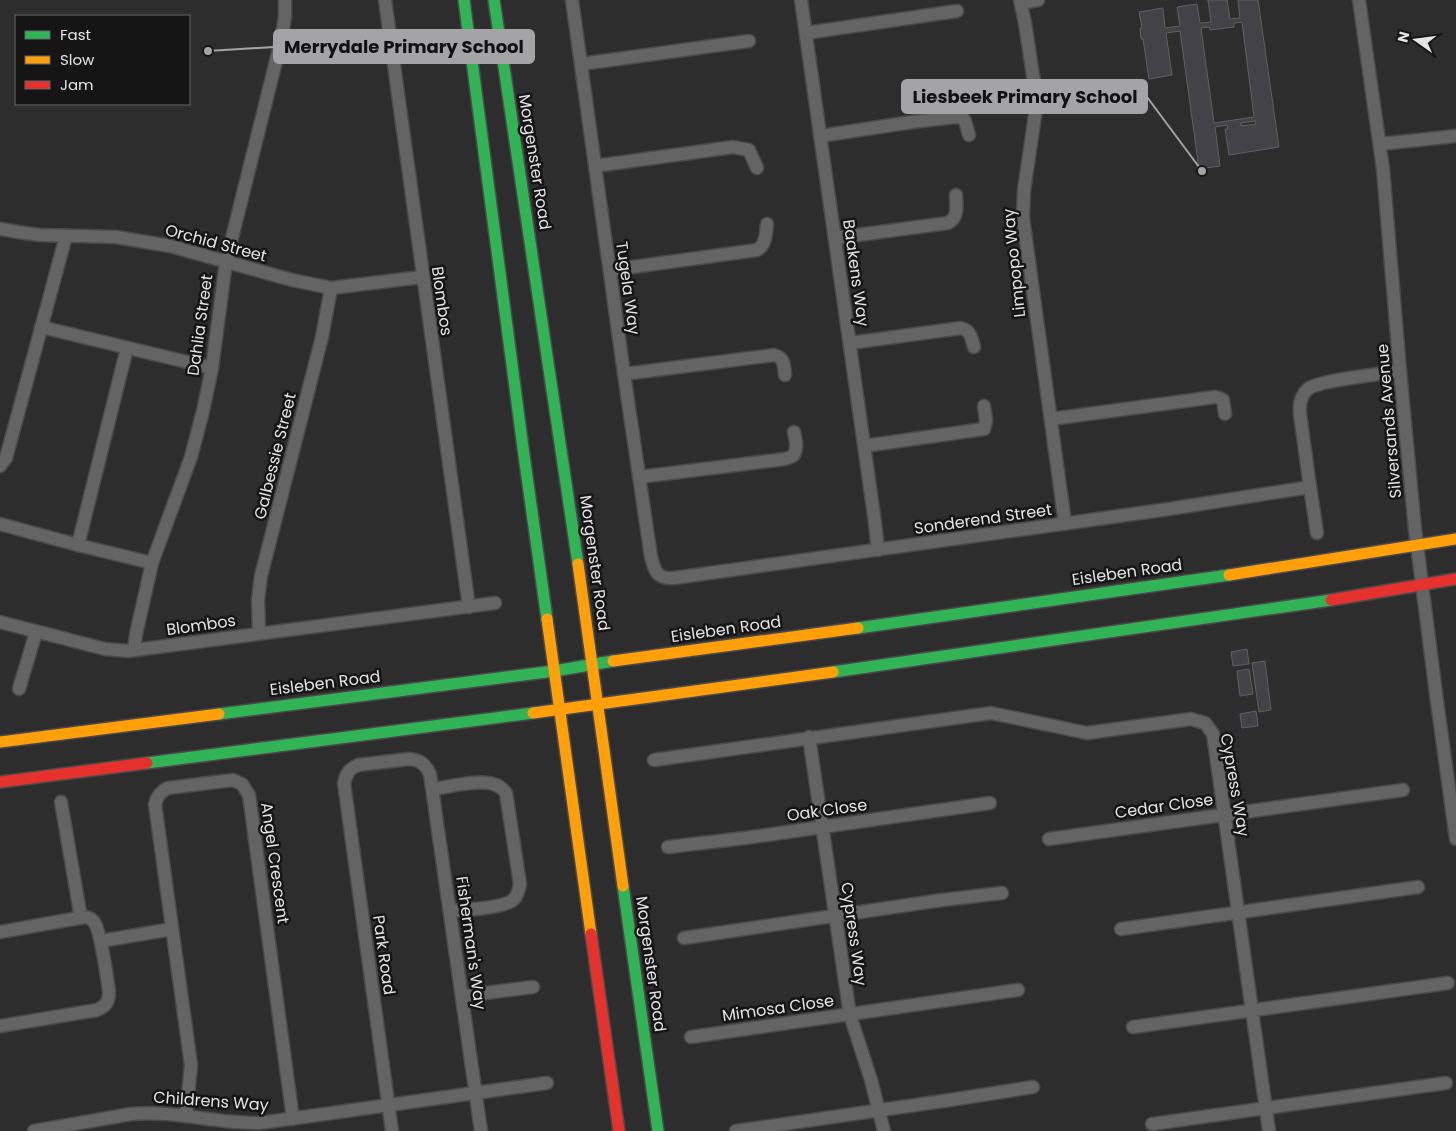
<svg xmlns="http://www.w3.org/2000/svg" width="1456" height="1131" font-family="Poppins,sans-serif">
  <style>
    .building { fill: #424248; stroke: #616162; fill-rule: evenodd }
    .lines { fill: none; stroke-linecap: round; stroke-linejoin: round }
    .street-casing { stroke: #4b4a4b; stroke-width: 15 }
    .fast-casing { stroke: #4b4a4b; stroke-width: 14 }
    .slow-casing { stroke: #4b4a4b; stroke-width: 14 }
    .jam-casing { stroke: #4b4a4b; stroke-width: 14 }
    .street { stroke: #646464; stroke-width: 12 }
    .fast { stroke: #30b455; stroke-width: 11 }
    .slow { stroke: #ff9f0a; stroke-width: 11 }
    .jam { stroke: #e5322d; stroke-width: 11 }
    .labels { text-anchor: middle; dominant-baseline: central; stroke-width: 5; stroke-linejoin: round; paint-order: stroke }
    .street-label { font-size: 16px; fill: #e4e3e5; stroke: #161516 }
    .leader { fill: none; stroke: #a4a3a5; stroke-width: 2 }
    .callout-dot { fill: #a4a3a5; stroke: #161516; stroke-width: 2 }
    .callout { fill: #a4a3a5; stroke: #a4a3a5; stroke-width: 2 }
    .callout-label { font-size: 18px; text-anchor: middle; font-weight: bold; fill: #111 }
  </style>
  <rect width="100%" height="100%" fill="#2e2d2e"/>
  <!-- building -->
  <g class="building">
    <path d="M1208,0h19l3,19 10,-1 -2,-18h20l21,147 -50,8 -4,-26h3l-1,-4 -12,2 5,39 -21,3 -19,-138 -14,2 6,42 -23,4 -6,-40h-2l-1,-11h2l-3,-16 24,-4 2,20 15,-2 -3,-19 20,-3 3,19 11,-1zM1242,22l12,95 -40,6 -13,-95 8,-1 1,3 24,-3v-4zM1255,121l1,3 -15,2v-3z"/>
    <polygon points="1247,649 1249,664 1233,666 1231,652"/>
    <polygon points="1265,661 1271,710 1259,712 1252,663"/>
    <polygon points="1249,669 1253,694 1240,696 1237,671"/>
    <polygon points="1256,711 1258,726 1242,728 1240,714"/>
  </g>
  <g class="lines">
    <defs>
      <g id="street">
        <polyline points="385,0 469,607"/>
        <path d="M572,0l52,374 27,183c4,15 6,22 23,21l495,-69 141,-22"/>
        <polyline points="801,0 875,523 878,550"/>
        <polyline points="1020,0 1025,23 1037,102 1024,190 1023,218 1065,523"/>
        <polyline points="1359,0 1383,169 1400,371 1415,529 1436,694 1456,839"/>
        <polyline points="1021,3 1038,0"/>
        <polyline points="806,33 957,11"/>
        <polyline points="581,64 749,41"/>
        <polyline points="820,136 912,122 955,117 963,118 965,121 969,135"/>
        <polyline points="1380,144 1456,136"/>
        <polyline points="595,166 733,147 749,150 757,168"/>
        <polyline points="0,229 18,232 40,235 116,237 170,246 292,280 331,288 422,277"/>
        <path d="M835,238l113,-15c11,-5 8,-18 8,-28"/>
        <path d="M610,270l147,-20c9,-5 9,-17 10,-26"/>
        <polyline points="41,327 212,368"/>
        <path d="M850,343l111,-15c10,3 10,9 13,19"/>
        <path d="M624,374l150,-19c11,3 10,11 11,20"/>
        <polyline points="1051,419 1215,397 1219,398 1223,400 1225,414"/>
        <polyline points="864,446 984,429 986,421 984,406"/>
        <polyline points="0,466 6,458 66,236"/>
        <path d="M639,477l146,-18 8,-3c5,-8 3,-15 1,-24"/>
        <polyline points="0,524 78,545 152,563"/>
        <path d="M1317,533l-7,-46 -10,-73c-1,-9 0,-18 8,-25 10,-9 75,-15 92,-18"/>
        <polyline points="78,545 127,348"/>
        <polyline points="0,622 105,649 128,651 495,603"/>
        <polyline points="259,633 258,599 261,576 322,337 331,288"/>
        <polyline points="134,650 136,634 152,563 191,457 203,411 212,368 226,262 281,41 285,16 285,0"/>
        <polyline points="19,689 36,632"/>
        <polyline points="809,737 850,1015 871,1080 884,1131"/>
        <polyline points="654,760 991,713 1087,733 1191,719 1205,723 1213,734 1269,1131"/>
        <path d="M433,789c15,-2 46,-10 60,-5 5,1 10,5 13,9l14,91c-1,5 -2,11 -6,15 -8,9 -50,11 -64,12"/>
        <polyline points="61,802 81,918"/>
        <polyline points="1049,839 1403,790"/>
        <polyline points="668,847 745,838 990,803"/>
        <polyline points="1121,929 1418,887"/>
        <path d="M0,932l84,-15c4,0 8,2 10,5 7,9 13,56 15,69 0,11 -3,15 -12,19l-97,16"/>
        <polyline points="684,938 942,900 1002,893"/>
        <polyline points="101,941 172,929"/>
        <polyline points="462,996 533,987"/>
        <polyline points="1133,1027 1448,983"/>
        <polyline points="691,1037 1018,990"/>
        <path d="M186,1116l5,-51 -36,-261c2,-8 6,-13 13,-16l65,-8 9,4 7,11 44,324"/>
        <polyline points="1152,1124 1446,1083"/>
        <path d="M34,1131l97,-17c43,-4 86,10 129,9l287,-40"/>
        <path d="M392,1131l-48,-348c2,-9 5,-14 14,-18l51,-6c12,1 16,5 21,15l51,357"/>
        <polyline points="736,1131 950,1100 1033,1087"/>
      </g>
      <g id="fast">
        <polyline points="464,0 523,448 547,619"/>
        <polyline points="494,0 578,564"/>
        <polyline points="858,628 1229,575"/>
        <polyline points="833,672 1331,600"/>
        <polyline points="219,714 554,671 613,661"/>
        <polyline points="147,763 533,713"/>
        <polyline points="623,886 658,1131"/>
      </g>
      <g id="slow">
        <polyline points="578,564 623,886"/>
        <polyline points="1229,575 1456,539"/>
        <polyline points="547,619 591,934"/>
        <polyline points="613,661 858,628"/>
        <polyline points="533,713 833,672"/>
        <polyline points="0,742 219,714"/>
      </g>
      <g id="jam">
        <polyline points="1331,600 1456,579"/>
        <polyline points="0,782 147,763"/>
        <polyline points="591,934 619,1131"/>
      </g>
    </defs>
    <!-- street casing -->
    <use href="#street" class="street-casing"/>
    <!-- fast casing -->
    <use href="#fast" class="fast-casing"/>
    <!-- slow casing -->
    <use href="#slow" class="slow-casing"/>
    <!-- jam casing -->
    <use href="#jam" class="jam-casing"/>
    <!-- street -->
    <use href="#street" class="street"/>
    <!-- fast -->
    <use href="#fast" class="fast"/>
    <!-- slow -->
    <use href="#slow" class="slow"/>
    <!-- jam -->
    <use href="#jam" class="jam"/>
  </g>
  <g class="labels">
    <!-- street labels -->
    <g class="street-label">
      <text transform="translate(535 162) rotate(81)">Morgenster Road</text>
      <text transform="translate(216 243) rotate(15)">Orchid Street</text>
      <text transform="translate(1014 263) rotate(-96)">Limpopo Way</text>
      <text transform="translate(856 273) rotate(82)">Baakens Way</text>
      <text transform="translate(628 288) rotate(82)">Tugela Way</text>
      <text transform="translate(442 301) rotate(82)">Blombos</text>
      <text transform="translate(200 325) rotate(-82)">Dahlia Street</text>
      <text transform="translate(1389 421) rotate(-95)">Silversands Avenue</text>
      <text transform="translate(275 456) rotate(-76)">Galbessie Street</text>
      <text transform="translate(983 519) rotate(-8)">Sonderend Street</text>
      <text transform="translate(595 563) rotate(82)">Morgenster Road</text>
      <text transform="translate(1127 572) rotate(-8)">Eisleben Road</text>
      <text transform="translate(201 625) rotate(-8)">Blombos</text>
      <text transform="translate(726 629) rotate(-8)">Eisleben Road</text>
      <text transform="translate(325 683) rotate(-7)">Eisleben Road</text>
      <text transform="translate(1235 785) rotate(80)">Cypress Way</text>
      <text transform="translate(1164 806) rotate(-8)">Cedar Close</text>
      <text transform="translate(827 810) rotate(-8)">Oak Close</text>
      <text transform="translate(275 863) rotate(82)">Angel Crescent</text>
      <text transform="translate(854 934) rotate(82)">Cypress Way</text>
      <text transform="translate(471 943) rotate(82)">Fisherman's Way</text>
      <text transform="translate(384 955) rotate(82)">Park Road</text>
      <text transform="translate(651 964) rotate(82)">Morgenster Road</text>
      <text transform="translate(778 1008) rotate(-8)">Mimosa Close</text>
      <text transform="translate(211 1101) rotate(4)">Childrens Way</text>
    </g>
  </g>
  <!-- callouts -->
  <path class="leader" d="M208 51L274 47M1202 171L1147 97"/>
  <g class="callout-dot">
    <circle cx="208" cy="51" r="5"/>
    <circle cx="1202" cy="171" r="5"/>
  </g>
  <g class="callout">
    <rect x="274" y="30" width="260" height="33" rx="5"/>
    <rect x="902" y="80" width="245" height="33" rx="5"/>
  </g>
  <g class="callout-label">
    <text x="404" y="53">Merrydale Primary School</text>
    <text x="1025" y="103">Liesbeek Primary School</text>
  </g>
  <!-- legend -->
  <rect x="15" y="15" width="175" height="90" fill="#161516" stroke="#686769"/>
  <rect x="25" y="31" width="25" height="8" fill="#30b455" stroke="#686769"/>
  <text x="60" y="40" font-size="15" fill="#e4e3e5">Fast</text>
  <rect x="25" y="56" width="25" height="8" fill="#ff9f0a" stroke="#686769"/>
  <text x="60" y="65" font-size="15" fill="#e4e3e5">Slow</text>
  <rect x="25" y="81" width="25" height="8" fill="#e5322d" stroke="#686769"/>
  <text x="60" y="90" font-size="15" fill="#e4e3e5">Jam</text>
  <!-- north arrow -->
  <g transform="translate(1416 40) rotate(284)" stroke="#161516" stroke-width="4" paint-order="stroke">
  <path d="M0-4L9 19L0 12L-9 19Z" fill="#e4e3e5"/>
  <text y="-8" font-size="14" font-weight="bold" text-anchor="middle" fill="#e4e3e5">N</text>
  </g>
</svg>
